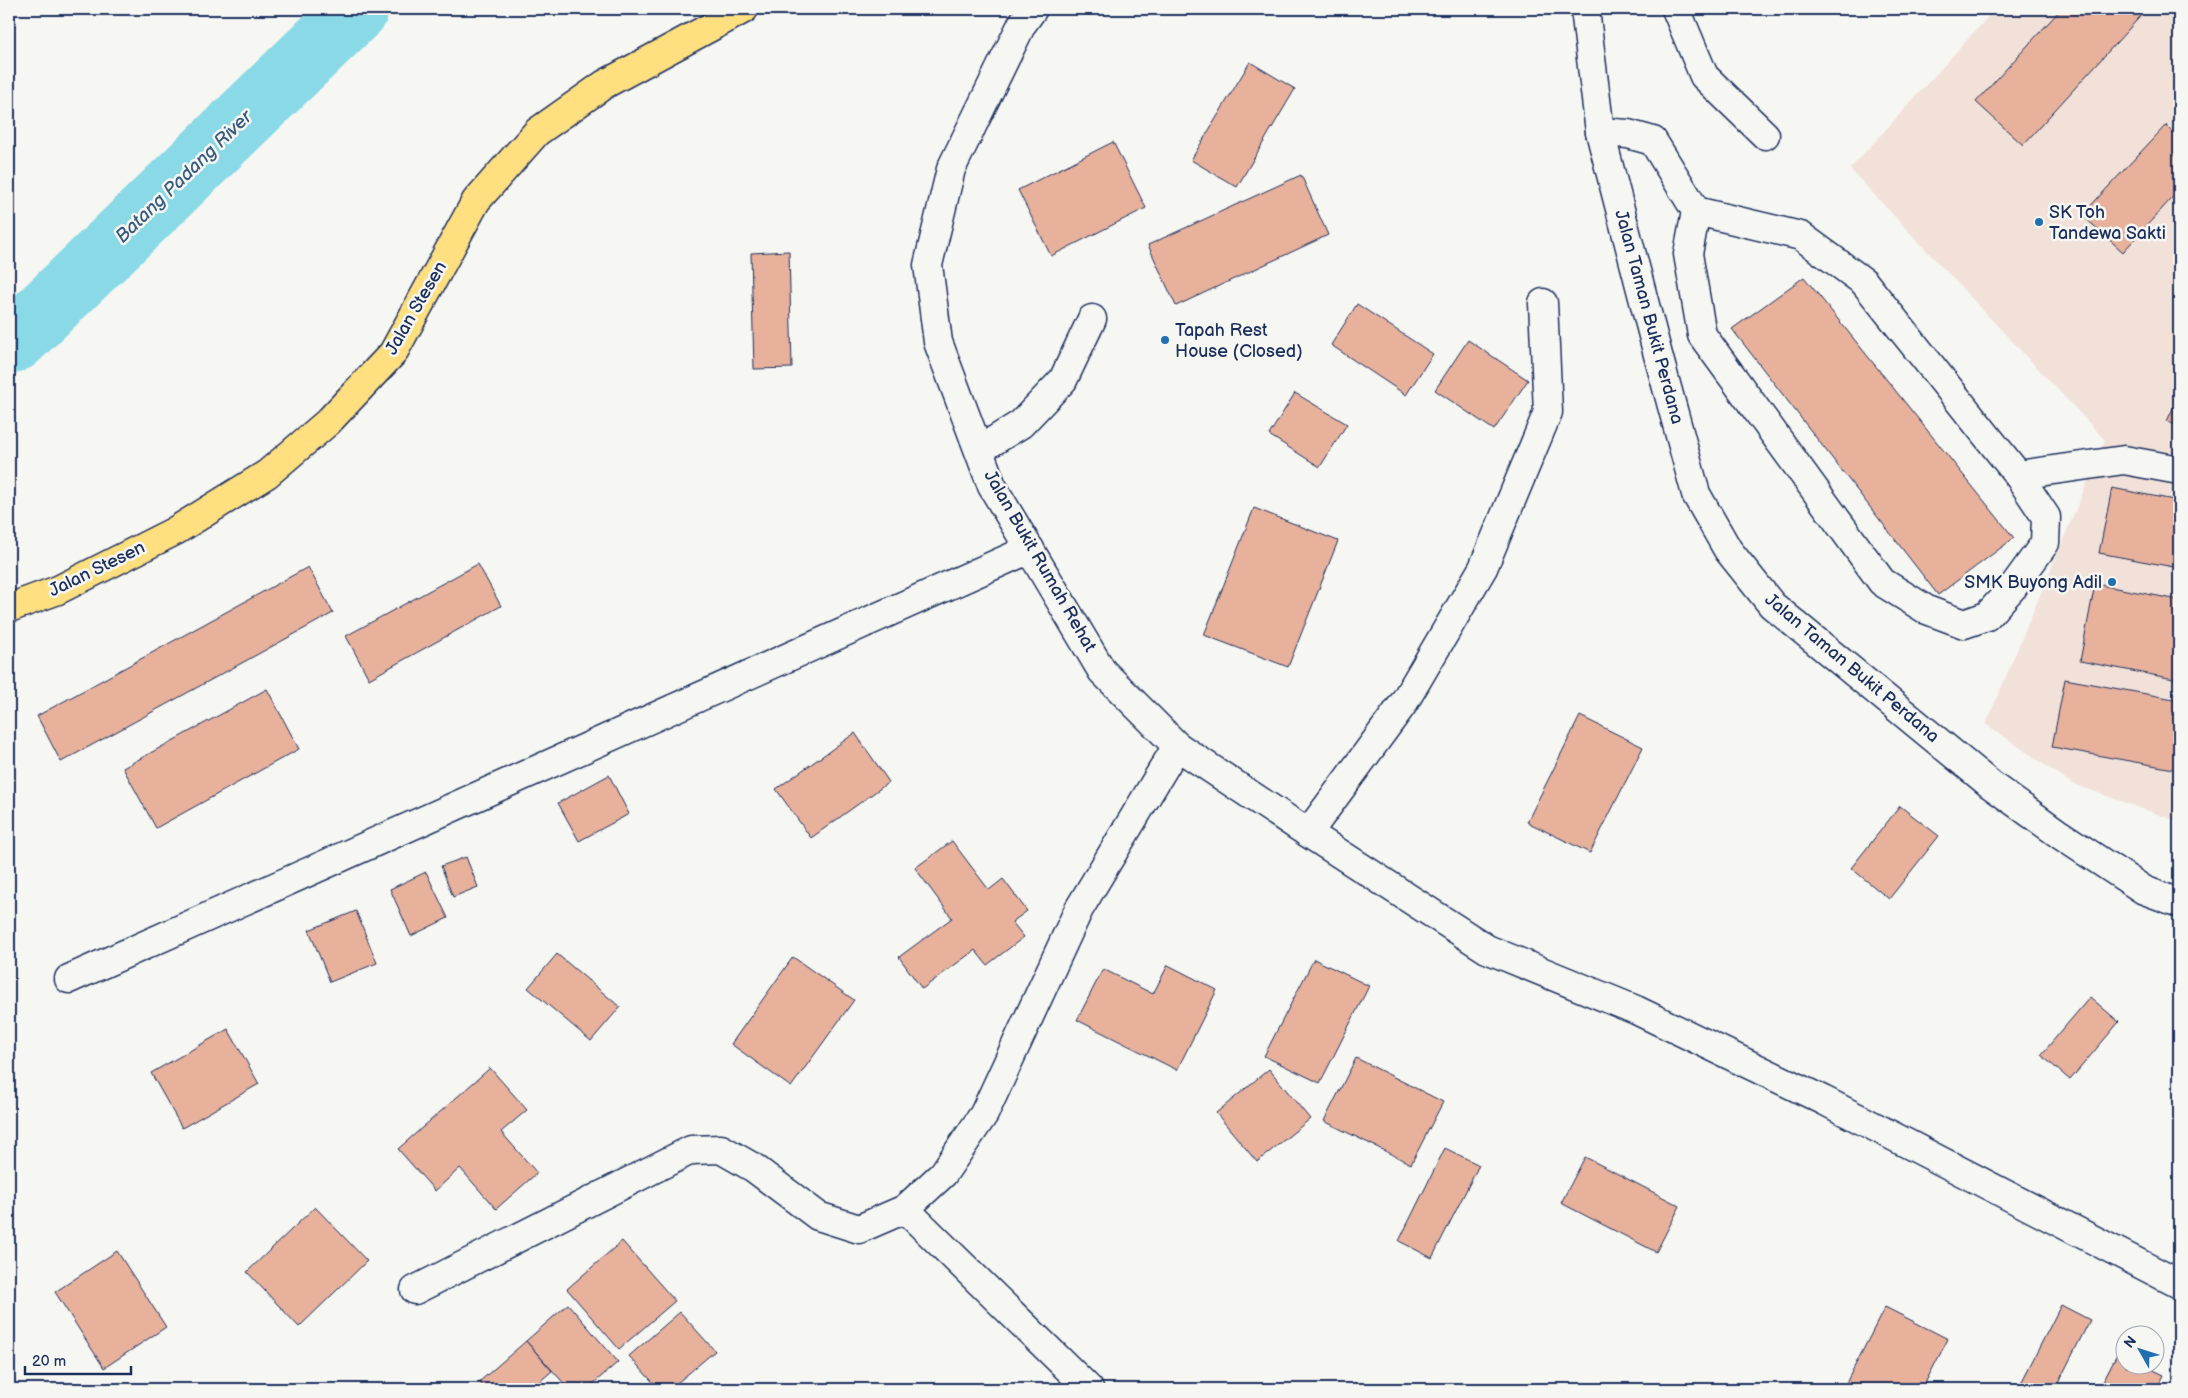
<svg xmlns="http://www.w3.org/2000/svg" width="2188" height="1398" font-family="'Balsamiq Sans',sans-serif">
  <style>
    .built { fill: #f2e1d8 }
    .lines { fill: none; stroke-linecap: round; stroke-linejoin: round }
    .river { stroke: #89d9e6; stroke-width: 64 }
    .building { fill: #e7b19c; stroke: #1b2f5e }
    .minor-casing { stroke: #1b2f5e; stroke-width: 31 }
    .major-casing { stroke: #1b2f5e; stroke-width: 31 }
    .minor { stroke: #f6f6f2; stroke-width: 28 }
    .major { stroke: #ffdf80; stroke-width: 28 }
    .poi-dot { fill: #1f6fb2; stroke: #f6f6f2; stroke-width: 2 }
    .labels { text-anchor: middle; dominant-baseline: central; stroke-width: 5; stroke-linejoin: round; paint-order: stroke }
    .poi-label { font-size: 18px; fill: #1b2f5e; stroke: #f6f6f2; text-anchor: start }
    .street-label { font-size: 18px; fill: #1b2f5e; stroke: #f6f6f2 }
    .water-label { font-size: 19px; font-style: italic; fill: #365a80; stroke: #f6f6f2 }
  </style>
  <rect width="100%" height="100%" fill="#f6f6f2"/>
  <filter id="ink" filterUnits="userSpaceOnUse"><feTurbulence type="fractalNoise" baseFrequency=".02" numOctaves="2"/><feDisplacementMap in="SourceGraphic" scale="10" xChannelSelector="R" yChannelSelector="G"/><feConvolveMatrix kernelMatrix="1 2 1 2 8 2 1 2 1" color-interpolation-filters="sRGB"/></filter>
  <g filter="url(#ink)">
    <!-- built -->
    <polygon class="built" points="1995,9 2179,9 2179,822 2071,783 1986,724 2105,440 1850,169"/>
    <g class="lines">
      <!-- river -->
      <polyline class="river" points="9,342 15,340 357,9"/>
    </g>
    <!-- building -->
    <g class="building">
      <polygon points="2061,9 2147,9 2023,145 1976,102"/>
      <polygon points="1250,62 1295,89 1237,187 1191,160"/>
      <polygon points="2166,125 2179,138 2179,190 2123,252 2082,215"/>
      <polygon points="1113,142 1146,208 1051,256 1018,190"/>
      <polygon points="1301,175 1328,235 1176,306 1148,245"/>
      <polygon points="789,251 792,368 754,369 751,253"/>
      <polygon points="1804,277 2014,538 1938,595 1732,329"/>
      <polygon points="1357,304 1433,354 1406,395 1331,345"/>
      <polygon points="1468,340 1528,380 1494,430 1435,390"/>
      <polygon points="1295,393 1347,424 1320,467 1269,435"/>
      <polygon points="2179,396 2179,427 2167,421"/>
      <polygon points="2112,488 2179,501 2179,568 2099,553"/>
      <polygon points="1254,508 1338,541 1288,667 1204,635"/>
      <polygon points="478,564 501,606 369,679 346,636"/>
      <polygon points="308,567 333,613 61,762 37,716"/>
      <polygon points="2095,584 2179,600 2179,680 2080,661"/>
      <polygon points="2065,679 2179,700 2179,770 2052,747"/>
      <polygon points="267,689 299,749 156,828 123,768"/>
      <polygon points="1580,716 1643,747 1590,853 1527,822"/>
      <polygon points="855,733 889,782 811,838 776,789"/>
      <polygon points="609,775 629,814 579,841 558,803"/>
      <polygon points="1900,806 1939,836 1889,899 1851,868"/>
      <polygon points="952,841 989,890 1003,879 1027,911 1012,922 1024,937 987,965 975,950 922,989 899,957 952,918 915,868"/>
      <polygon points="466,857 478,887 453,897 441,866"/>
      <polygon points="426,872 448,918 411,936 390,889"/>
      <polygon points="356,911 377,963 330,982 309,930"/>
      <polygon points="557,954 620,1007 591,1041 528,988"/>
      <polygon points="793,957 854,1000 791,1087 731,1044"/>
      <polygon points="1314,959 1369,986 1320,1083 1264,1056"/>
      <polygon points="1168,965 1217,990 1177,1070 1077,1020 1103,969 1153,994"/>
      <polygon points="2090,997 2119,1022 2070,1080 2041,1055"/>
      <polygon points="228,1029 259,1084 182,1128 151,1073"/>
      <polygon points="1356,1058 1443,1102 1411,1164 1324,1121"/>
      <polygon points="490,1068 527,1110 501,1132 537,1173 496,1209 460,1168 435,1191 398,1149"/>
      <polygon points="1269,1069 1310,1119 1257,1162 1216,1113"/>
      <polygon points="1445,1148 1479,1165 1432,1258 1399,1241"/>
      <polygon points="1585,1157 1680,1206 1656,1252 1561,1203"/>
      <polygon points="315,1207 367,1261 299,1327 247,1272"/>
      <polygon points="622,1241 675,1301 619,1349 567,1289"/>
      <polygon points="117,1251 166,1327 104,1368 55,1292"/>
      <polygon points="568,1304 618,1362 587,1389 569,1389 526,1341"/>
      <polygon points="2061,1305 2090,1320 2055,1389 2018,1389"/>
      <polygon points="1885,1307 1948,1339 1922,1389 1843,1389"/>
      <polygon points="680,1312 715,1351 670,1389 659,1389 629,1356"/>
      <polygon points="526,1341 552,1371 531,1389 486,1389 479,1382"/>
      <polygon points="2118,1352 2126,1356 2126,1366 2145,1366 2164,1375 2157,1389 2099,1389"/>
    </g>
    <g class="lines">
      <defs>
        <g id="minor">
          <polyline points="1033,9 1022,24 951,169 928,265 938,342 992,486 1102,671 1177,746 1308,833 1487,949 1636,1010 1823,1100 2179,1284"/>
          <polyline points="1585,9 1600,132 1658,355 1696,494 1728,550 1772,605 1991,785 2059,834 2144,890 2179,903"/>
          <polyline points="1676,9 1704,76 1765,135"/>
          <polyline points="1600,132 1628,134 1653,141 1696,211 1801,236 1864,282 2018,475 2046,517 2045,543 2013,587 1987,616 1964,624 1927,610 1882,582 1702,335 1688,254 1696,211"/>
          <polyline points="979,450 1021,424 1063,380 1092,319"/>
          <polyline points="2018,475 2124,460 2179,470"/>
          <polyline points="1308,833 1403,704 1483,568 1548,412 1543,303"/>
          <polyline points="69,979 1030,549"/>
          <polyline points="905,1209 1089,1389"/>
          <polyline points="415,1290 691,1150 721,1149 754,1168 818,1216 859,1229 905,1209 943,1174 984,1114 1079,909 1177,746"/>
        </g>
        <polyline id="major" points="9,608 58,590 175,531 267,474 328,422 393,353 476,201 537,132 605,84 744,9"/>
      </defs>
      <!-- minor casing -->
      <use href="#minor" class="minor-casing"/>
      <!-- major casing -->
      <use href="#major" class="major-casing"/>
      <!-- minor -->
      <use href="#minor" class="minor"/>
      <!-- major -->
      <use href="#major" class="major"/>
    </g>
  </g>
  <!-- markers -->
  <g class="poi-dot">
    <circle cx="2039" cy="222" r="5"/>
    <circle cx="1165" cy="340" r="5"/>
    <circle cx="2112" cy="582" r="5"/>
  </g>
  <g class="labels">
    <!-- poi labels -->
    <g class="poi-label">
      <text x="2049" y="212">SK Toh<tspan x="2049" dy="21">Tandewa Sakti</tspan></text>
      <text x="1175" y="330">Tapah Rest<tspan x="1175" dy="21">House (Closed)</tspan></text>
      <text x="2102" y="582" text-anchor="end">SMK Buyong Adil</text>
    </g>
    <!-- street labels -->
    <g class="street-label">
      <text transform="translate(416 308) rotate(-60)">Jalan Stesen</text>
      <text transform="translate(1649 317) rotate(75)">Jalan Taman Bukit Perdana</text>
      <text transform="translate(1040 561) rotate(60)">Jalan Bukit Rumah Rehat</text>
      <text transform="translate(97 569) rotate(-26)">Jalan Stesen</text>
      <text transform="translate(1852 668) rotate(40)">Jalan Taman Bukit Perdana</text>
    </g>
    <!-- water labels -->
    <g class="water-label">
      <text transform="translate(184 177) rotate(-44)">Batang Padang River</text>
    </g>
  </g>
  <!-- margin -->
  <rect width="2188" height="1398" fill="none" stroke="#f6f6f2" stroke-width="30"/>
  <rect x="15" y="15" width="2158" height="1368" fill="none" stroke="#1b2f5e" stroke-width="2" filter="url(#ink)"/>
  <!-- north arrow -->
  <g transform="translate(2140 1350) rotate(309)"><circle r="24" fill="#f6f6f2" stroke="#9ea6b7"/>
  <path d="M0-4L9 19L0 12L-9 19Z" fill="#1f6fb2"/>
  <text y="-8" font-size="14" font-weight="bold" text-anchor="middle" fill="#1b2f5e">N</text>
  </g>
  <!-- scale -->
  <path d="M25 1366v8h106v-8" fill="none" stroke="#1b2f5e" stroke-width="2.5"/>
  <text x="32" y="1366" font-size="15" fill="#1b2f5e" stroke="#f6f6f2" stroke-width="4" paint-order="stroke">20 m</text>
</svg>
